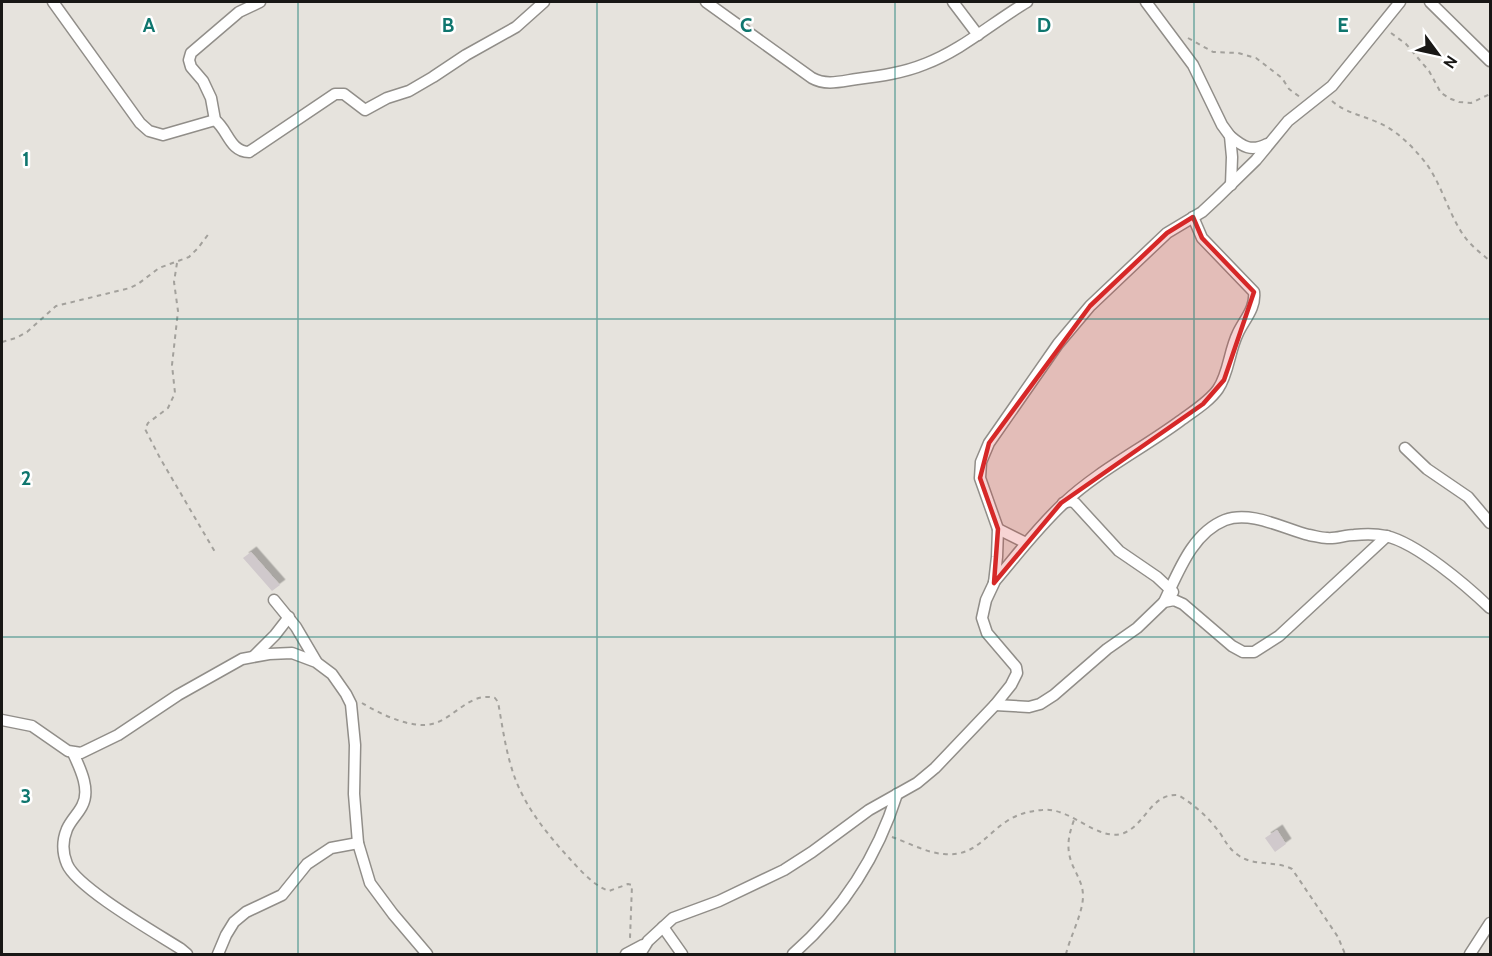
<svg xmlns="http://www.w3.org/2000/svg" width="1492" height="956" font-family="Cabin,sans-serif">
  <style>
    .building { fill: #d0c9cc; filter: url(#shadow) }
    .lines { fill: none; stroke-linecap: round; stroke-linejoin: round }
    .street-casing { stroke: #918e89; stroke-width: 13 }
    .path { stroke: #a3a19c; stroke-width: 2; stroke-dasharray: 4.5 4.5; stroke-linecap: butt }
    .street { stroke: #fff; stroke-width: 10 }
    .marked { fill: #d62828; fill-opacity: 0.2; stroke: #d62828; stroke-width: 4.5; stroke-linejoin: round }
    .grid { fill: none; stroke: #0f766e; stroke-width: 1.5; stroke-opacity: 0.55 }
    .grid-label { font-size: 20px; text-anchor: middle; font-weight: bold; fill: #0f766e; stroke: #fff; stroke-width: 5; stroke-linejoin: round; paint-order: stroke }
  </style>
  <defs>
    <filter id="shadow"><feDropShadow dx="5.5" dy="-5.5" stdDeviation="0" flood-color="#0004"/></filter>
  </defs>
  <rect width="100%" height="100%" fill="#e6e3dd"/>
  <!-- building -->
  <g class="building">
    <polygon points="251,552 280,585 272,591 243,558"/>
    <polygon points="1277,830 1286,844 1275,852 1265,838"/>
  </g>
  <g class="lines">
    <defs>
      <g id="street">
        <path d="M53,2l87,121 9,8 14,4 52,-15c13,10 15,32 34,32l86,-58h9l21,16 22,-12 22,-7 24,-14 33,-22 50,-28 28,-25"/>
        <path d="M706,2l106,76c14,8 30,3 45,1 23,-3 46,-6 68,-15 37,-14 68,-42 102,-62"/>
        <polyline points="953,2 978,35"/>
        <polyline points="1146,2 1193,65 1222,125 1230,136 1232,157 1231,185"/>
        <polyline points="1430,2 1490,61"/>
        <polyline points="215,120 211,98 203,81 191,67 189,60 191,53 239,12 260,2"/>
        <path d="M1230,136c13,11 21,16 37,8"/>
        <polyline points="1405,448 1427,469 1468,497 1490,523"/>
        <polyline points="1063,503 1071,501 1075,503 1119,551 1157,577 1173,592"/>
        <polyline points="998,529 1026,543"/>
        <path d="M994,582c23,-27 44,-55 70,-79 34,-32 78,-54 116,-82 12,-9 29,-19 38,-32 11,-16 11,-38 20,-56 6,-13 18,-25 16,-41l-52,-54 -9,-21"/>
        <polyline points="274,600 296,627 316,661"/>
        <path d="M1164,602c14,-29 28,-69 61,-82 26,-10 59,9 84,15 6,1 12,3 18,3 9,1 18,-3 27,-3 10,-1 23,-1 32,1 31,7 81,50 104,72"/>
        <polyline points="254,656 275,635 289,617"/>
        <polyline points="995,705 1029,707 1040,704 1054,695 1107,649 1137,628 1164,602 1174,600 1183,604 1232,646 1243,652 1254,652 1279,636 1387,536"/>
        <polyline points="2,720 32,726 68,751 81,753 118,735 178,695 242,659 269,654 292,653 316,662 332,674 346,694 351,704 355,745 354,794 358,843 370,883 393,914 427,954"/>
        <path d="M73,753c7,15 18,37 9,53 -4,8 -11,14 -15,23 -5,12 -5,23 0,35 10,24 89,69 114,85l6,5"/>
        <polyline points="663,927 682,954"/>
        <polyline points="218,954 226,935 234,922 246,912 282,895 307,864 331,848 358,843"/>
        <polyline points="626,954 643,945"/>
        <polyline points="640,954 648,941 673,918 719,901 784,870 812,852 869,810 917,783 935,768 995,705 1011,685 1017,673 1016,667 987,633 982,618 986,600 994,583 997,557 998,529 980,478 981,462 989,443 1058,344 1090,306 1167,233 1202,212 1217,198 1256,160 1288,121 1332,86 1400,2"/>
        <path d="M793,954c50,-44 84,-96 104,-160"/>
        <polyline points="1470,954 1490,923"/>
      </g>
    </defs>
    <!-- street casing -->
    <use href="#street" class="street-casing"/>
    <!-- path -->
    <g class="path">
      <polyline points="1391,33 1406,44 1429,71 1441,93 1451,99 1459,102 1471,103 1490,94"/>
      <polyline points="1188,38 1213,52 1238,53 1256,58 1282,78 1289,89 1300,97"/>
      <path d="M1332,101c14,12 29,14 45,21 17,7 31,20 43,34 21,23 26,54 44,80 7,10 17,17 26,25"/>
      <polyline points="177,263 174,282 178,311 172,365 175,393 168,408 148,423 145,429 160,458 215,552"/>
      <polyline points="2,342 16,338 27,332 56,306 130,288 138,284 159,268 189,257 198,248 210,232"/>
      <path d="M362,703c18,11 49,26 70,21 22,-5 38,-33 63,-26l3,4c4,22 7,44 13,64 10,36 34,66 59,93 11,12 24,27 39,32l19,-7 4,1 -2,53"/>
      <path d="M892,837c17,6 35,16 52,17 31,3 41,-19 63,-33 11,-7 22,-10 35,-11 28,-4 56,33 82,23 22,-9 27,-40 54,-38 17,10 31,23 42,38 6,9 9,16 18,22 16,12 37,5 54,14l46,68 7,17"/>
      <path d="M1066,954c4,-17 17,-41 17,-58 0,-14 -8,-23 -12,-35 -5,-15 -2,-27 3,-41"/>
    </g>
    <!-- street -->
    <use href="#street" class="street"/>
  </g>
  <!-- marked area -->
  <path class="marked" d="M1193,217l9,21 52,54 -30,88 -21,24 -142,99 -67,80 4,-54 -18,-51 9,-35 101,-137 77,-73z"/>
  <!-- grid -->
  <path class="grid" d="M298,2v952M597,2v952M895,2v952M1194,2v952M2,319h1488M2,637h1488"/>
  <g class="grid-label">
    <text x="149" y="32">A</text>
    <text x="448" y="32">B</text>
    <text x="746" y="32">C</text>
    <text x="1044" y="32">D</text>
    <text x="1343" y="32">E</text>
    <text x="26" y="166">1</text>
    <text x="26" y="485">2</text>
    <text x="26" y="803">3</text>
  </g>
  <!-- border -->
  <rect width="1492" height="956" fill="none" stroke="#181715" stroke-width="6"/>
  <!-- north arrow -->
  <g transform="translate(1438 54) rotate(123)" stroke="#ffffff" stroke-width="4.5" paint-order="stroke">
  <path d="M0-4.5L10 22L0 15L-10 22Z" fill="#181715"/>
  <text y="-9" font-size="16" font-weight="bold" text-anchor="middle" fill="#181715">N</text>
  </g>
</svg>
